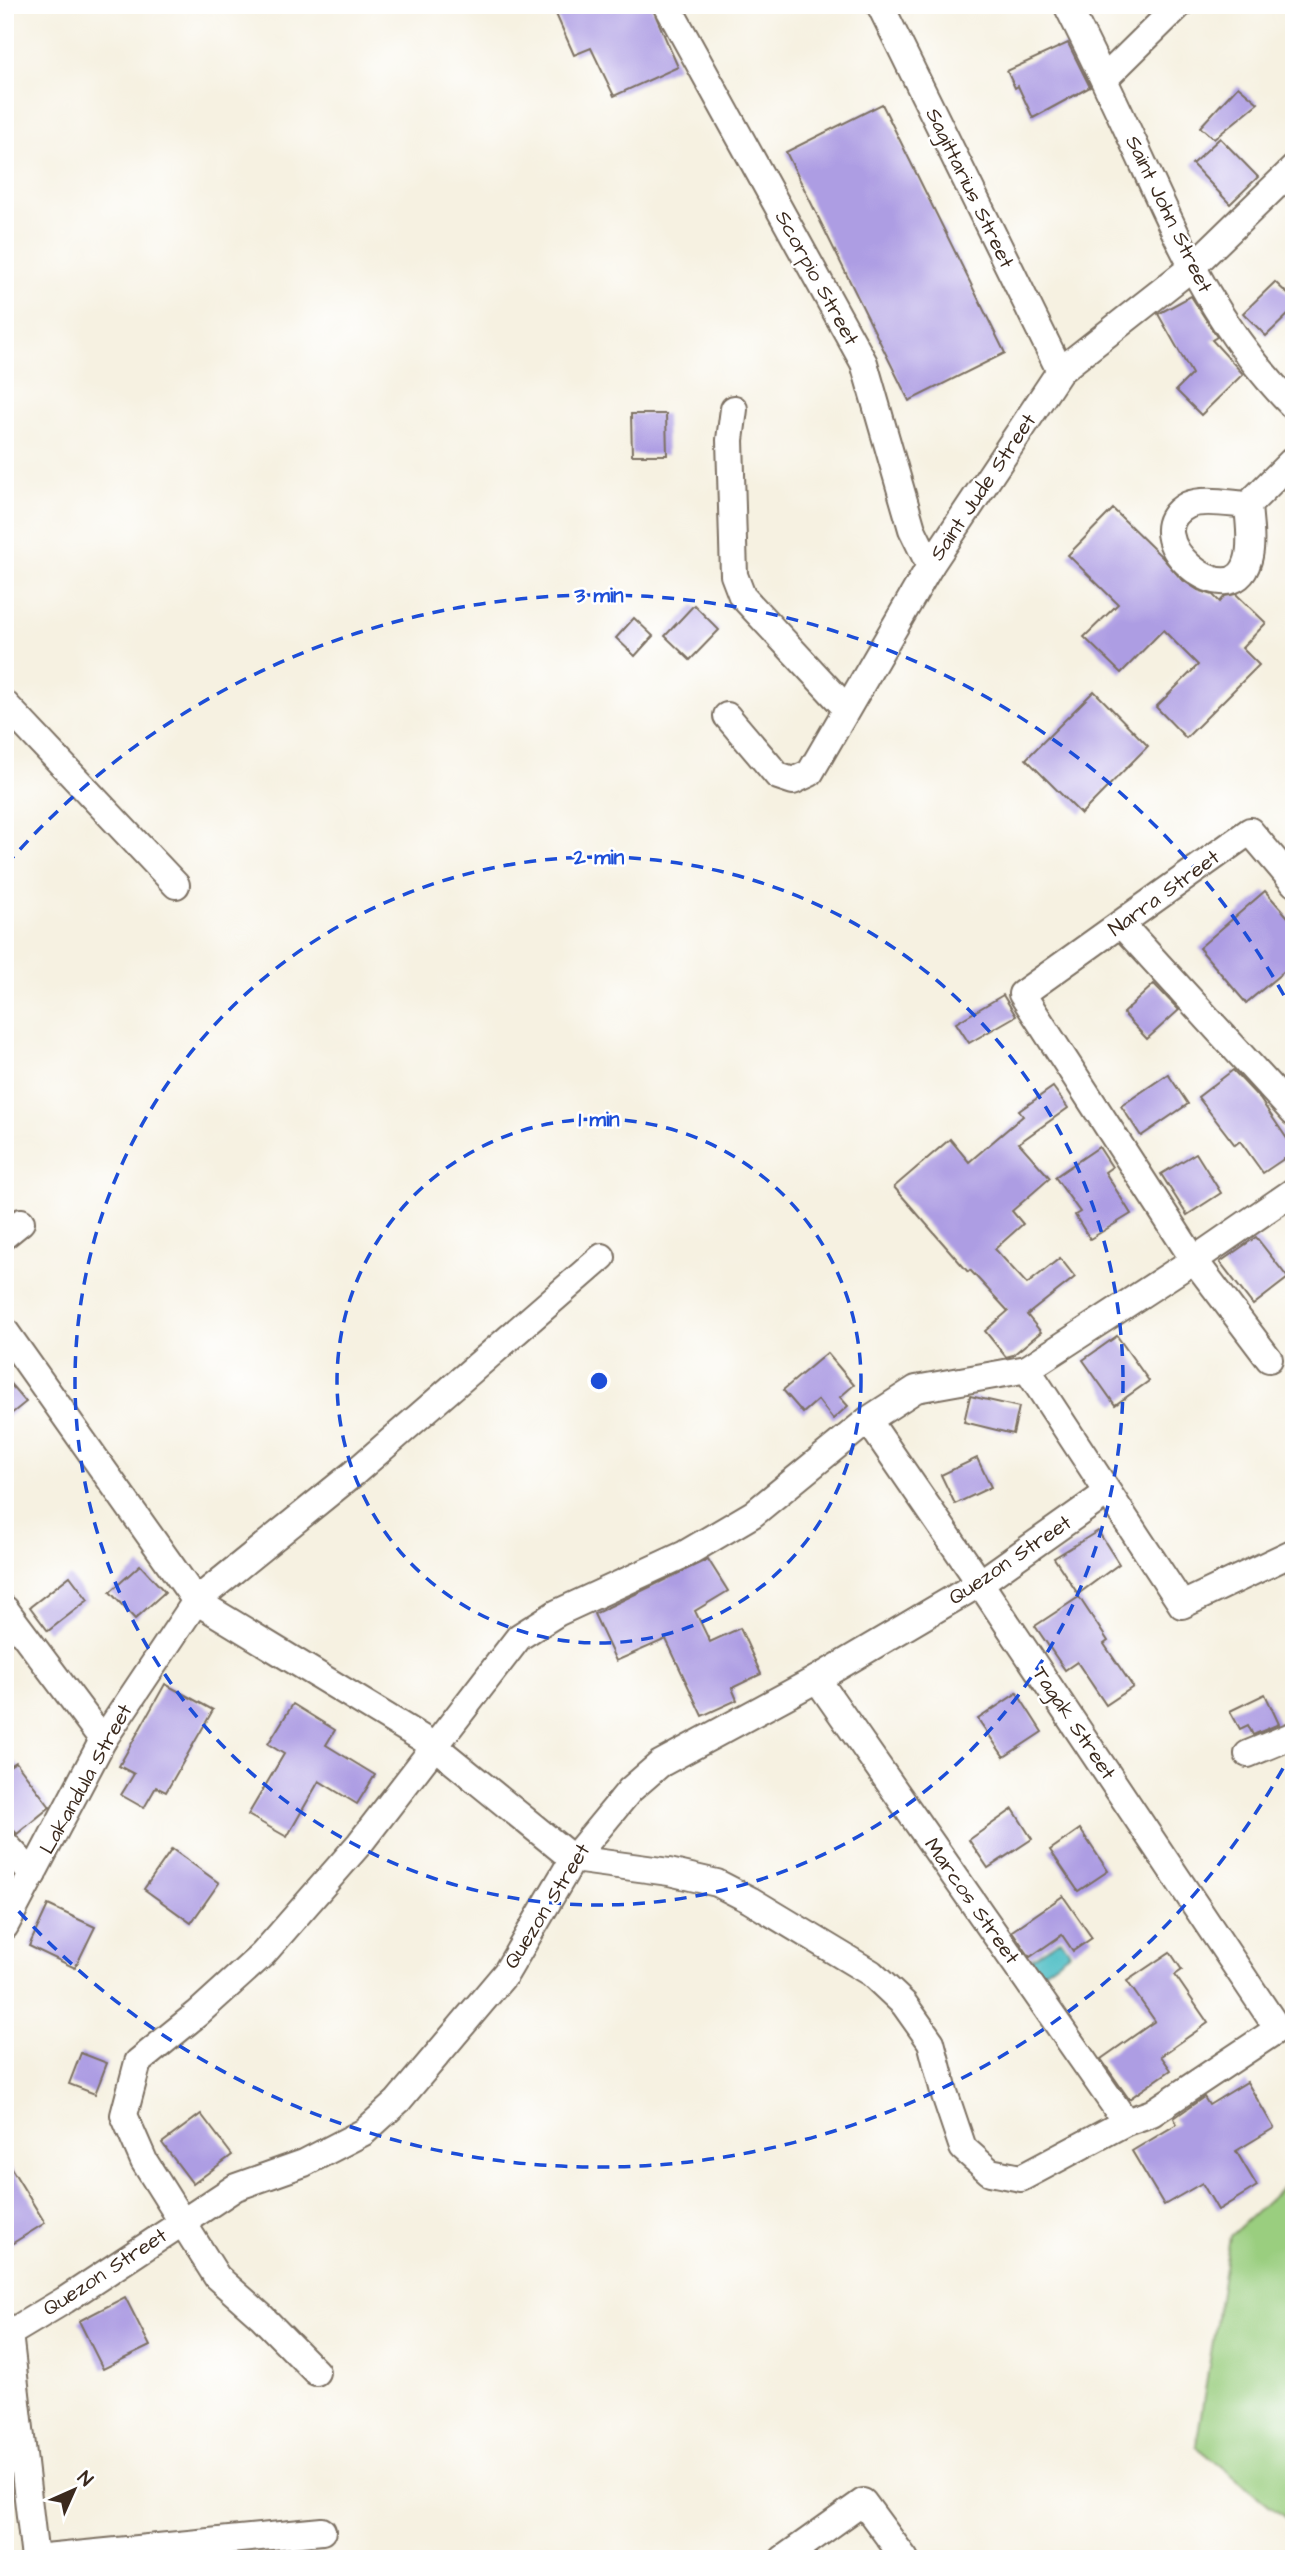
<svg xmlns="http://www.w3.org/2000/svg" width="1299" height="2564" font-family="'Architects Daughter',sans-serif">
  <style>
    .green { fill: #9ace7f; stroke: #6a7c4e; stroke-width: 2 }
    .water { fill: #4ebdc4; stroke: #447471; stroke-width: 2 }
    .building { fill: #ad9de3 }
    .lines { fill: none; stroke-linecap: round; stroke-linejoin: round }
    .minor-casing { stroke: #7c7062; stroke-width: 30 }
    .minor { stroke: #fff; stroke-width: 26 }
    .ring { fill: none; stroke: #1d4ed8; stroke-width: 3.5; stroke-dasharray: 12 9 }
    .labels { text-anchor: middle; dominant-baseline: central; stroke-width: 5; stroke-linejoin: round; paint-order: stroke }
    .street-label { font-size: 21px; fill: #3b2a1e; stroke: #fff }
    .centre { fill: #1d4ed8; stroke: #fff; stroke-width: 3.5 }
    .ring-label { font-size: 21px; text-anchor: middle; font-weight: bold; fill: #1d4ed8; stroke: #fff; stroke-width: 5; stroke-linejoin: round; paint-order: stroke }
  </style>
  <rect width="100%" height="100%" fill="#fff"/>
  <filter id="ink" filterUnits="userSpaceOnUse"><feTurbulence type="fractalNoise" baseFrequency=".0143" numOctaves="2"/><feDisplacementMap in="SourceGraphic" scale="14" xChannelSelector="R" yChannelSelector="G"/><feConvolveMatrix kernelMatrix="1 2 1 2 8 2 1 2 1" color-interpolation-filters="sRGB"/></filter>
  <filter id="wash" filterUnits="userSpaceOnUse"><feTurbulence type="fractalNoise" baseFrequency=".00686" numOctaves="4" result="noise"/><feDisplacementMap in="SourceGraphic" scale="28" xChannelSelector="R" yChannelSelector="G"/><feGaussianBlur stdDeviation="1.57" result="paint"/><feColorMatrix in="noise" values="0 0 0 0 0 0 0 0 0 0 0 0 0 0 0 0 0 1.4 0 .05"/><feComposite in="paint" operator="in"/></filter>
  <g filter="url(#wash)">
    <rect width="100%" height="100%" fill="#f6f1e1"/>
    <!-- green -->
    <polygon class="green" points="1294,2177 1294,2525 1196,2446 1230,2236"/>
    <!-- water -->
    <polygon class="water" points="1061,1939 1070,1952 1041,1973 1031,1959"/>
    <g id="blocks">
      <!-- building -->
      <g class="building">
        <polygon points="552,5 651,5 678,67 614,96 591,48 574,55"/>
        <polygon points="1068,43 1090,87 1033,118 1018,86 1015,88 1007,71"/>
        <polygon points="1238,86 1258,103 1214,139 1200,127"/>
        <polygon points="882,104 1005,353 909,401 786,152"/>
        <polygon points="1220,138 1258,177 1230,204 1192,164"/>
        <polygon points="1275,282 1294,300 1294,309 1266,336 1243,313"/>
        <polygon points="1191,296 1217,337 1212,340 1243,374 1201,415 1176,390 1192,374 1158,314"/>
        <polygon points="631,414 666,414 667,455 632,455"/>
        <polygon points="1113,509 1162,557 1181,579 1198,590 1213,595 1220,602 1225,596 1236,594 1266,623 1242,648 1259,665 1186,738 1156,707 1198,665 1163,630 1121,673 1084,637 1118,604 1068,555"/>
        <polygon points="694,605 719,630 690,660 665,636"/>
        <polygon points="634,618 653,636 635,656 616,638"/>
        <polygon points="1094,691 1148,746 1081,814 1026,759"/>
        <polygon points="1265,891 1294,924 1294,963 1246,1003 1199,948"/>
        <polygon points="1154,984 1179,1010 1147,1039 1123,1013"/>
        <polygon points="1003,995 1016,1016 969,1043 956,1023"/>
        <polygon points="1233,1070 1260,1099 1294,1149 1294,1152 1263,1173 1240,1141 1235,1145 1198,1097"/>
        <polygon points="1168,1074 1188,1104 1141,1136 1121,1106"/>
        <polygon points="1053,1087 1068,1108 1019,1143 1050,1178 1012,1211 1023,1224 995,1249 1027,1284 1060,1258 1075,1277 1027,1315 1041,1332 1013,1355 1006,1357 985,1331 1008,1311 970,1270 968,1272 894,1187 950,1139 969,1162 1023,1116 1019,1111"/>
        <polygon points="1099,1147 1112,1167 1105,1172 1131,1214 1090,1239 1075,1215 1080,1212 1055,1177"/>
        <polygon points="1196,1153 1221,1193 1187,1215 1161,1174"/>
        <polygon points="1256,1237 1288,1278 1253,1305 1220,1262"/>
        <polygon points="1117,1336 1149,1381 1115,1405 1083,1360"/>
        <polygon points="827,1353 854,1385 840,1397 848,1406 833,1419 818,1400 803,1413 783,1390"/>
        <polygon points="5,1378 26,1402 5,1419"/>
        <polygon points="970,1396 1019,1407 1013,1434 964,1422"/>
        <polygon points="977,1458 991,1487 955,1504 941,1475"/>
        <polygon points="1098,1531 1119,1564 1078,1594 1054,1558"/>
        <polygon points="708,1559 728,1591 695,1611 710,1642 740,1628 761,1674 732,1688 737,1700 702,1716 666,1639 616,1661 594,1614"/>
        <polygon points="140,1565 165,1592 135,1619 110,1592"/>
        <polygon points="70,1576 88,1600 48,1631 30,1607"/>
        <polygon points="1079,1597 1108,1641 1104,1644 1133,1687 1106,1705 1077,1662 1065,1670 1035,1626"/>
        <polygon points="165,1684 213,1710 166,1792 156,1787 144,1808 121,1795 134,1774 119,1766"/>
        <polygon points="1017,1693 1042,1732 1004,1757 978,1719"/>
        <polygon points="1265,1694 1279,1724 1253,1735 1248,1725 1240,1729 1230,1711"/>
        <polygon points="293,1704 335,1730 326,1745 375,1775 357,1804 319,1781 287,1837 248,1815 284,1754 268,1744"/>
        <polygon points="16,1762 50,1807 17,1834 5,1820 5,1769"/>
        <polygon points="1013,1809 1032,1839 988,1868 969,1840"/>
        <polygon points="1080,1829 1108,1871 1078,1891 1050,1850"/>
        <polygon points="172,1849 219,1883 191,1923 144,1889"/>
        <polygon points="1063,1896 1092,1938 1073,1951 1062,1935 1030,1957 1012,1931"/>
        <polygon points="48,1905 95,1927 75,1968 29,1946"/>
        <polygon points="1170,1952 1182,1970 1175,1975 1208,2023 1161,2056 1171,2070 1129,2099 1101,2059 1155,2021 1127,1981"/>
        <polygon points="81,2053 107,2063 95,2094 69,2084"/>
        <polygon points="1247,2082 1274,2128 1236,2151 1257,2186 1218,2210 1202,2183 1164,2205 1132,2151 1177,2124 1174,2118 1204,2097 1209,2105"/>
        <polygon points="201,2114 232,2155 193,2184 162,2143"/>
        <polygon points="5,2158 45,2223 5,2248"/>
        <polygon points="125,2297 150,2346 103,2369 79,2321"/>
      </g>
    </g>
  </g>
  <g filter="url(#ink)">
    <use href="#blocks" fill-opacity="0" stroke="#7c7062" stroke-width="2"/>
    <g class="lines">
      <defs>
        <g id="minor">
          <polyline points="667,5 864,363 912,529 930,566"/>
          <polyline points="880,5 1060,371"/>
          <path d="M1067,5c26,51 50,102 74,154 43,94 78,173 153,248"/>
          <polyline points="1104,79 1179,5"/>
          <polyline points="734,409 730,440 734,575 742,596 846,708"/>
          <path d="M1248,505c1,17 5,38 0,55 -16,61 -119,-26 -60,-55 16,-7 43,-1 60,0l46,-46"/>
          <polyline points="5,704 176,885"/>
          <polyline points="727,716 778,776 793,781 810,773 930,566 1060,371 1191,268 1294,168"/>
          <polyline points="1121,924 1294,1113"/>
          <polyline points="5,1235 21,1222"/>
          <polyline points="5,1331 196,1601 433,1745 573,1859 669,1872 717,1883 750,1900 871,1973 904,2004 931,2042 944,2092 963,2148 990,2172 1021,2178 1126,2122 1152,2113 1278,2029"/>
          <polyline points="1269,1359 1194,1260 1022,994 1250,831 1294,883"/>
          <polyline points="1027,1369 1194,1260 1294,1191"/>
          <polyline points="868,1420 980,1583 1278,2029"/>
          <polyline points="5,1609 103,1740"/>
          <polyline points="817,1679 1126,2122"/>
          <polyline points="1248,1754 1294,1735"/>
          <polyline points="5,1844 33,1874"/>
          <polyline points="5,1926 103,1740 196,1601 354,1473 602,1257"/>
          <polyline points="9,2333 35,2559 322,2531"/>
          <polyline points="5,2336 65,2300 236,2187 304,2163 364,2132 398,2101 506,1973 573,1859 630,1790 660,1764 817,1679 980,1583 1107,1493"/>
          <polyline points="316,2372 261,2316 217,2277 144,2161 124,2115 138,2062 197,2014 263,1954 360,1843 519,1637 557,1613 685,1554 753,1514 868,1420 916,1389 1027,1369 1182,1605 1294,1552"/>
          <polyline points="783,2559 863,2502 905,2559"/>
        </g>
      </defs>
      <!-- minor casing -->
      <use href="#minor" class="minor-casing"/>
      <!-- minor -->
      <use href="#minor" class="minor"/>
    </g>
  </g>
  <!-- distance rings -->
  <g class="ring">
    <circle cx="599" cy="1381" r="262"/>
    <circle cx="599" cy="1381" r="524"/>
    <path d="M1293 1750A786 786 0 0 1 6 1897M6 865A786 786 0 0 1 1293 1012"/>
  </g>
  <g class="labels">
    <!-- street labels -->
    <g class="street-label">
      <text transform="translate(970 188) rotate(64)">Sagittarius Street</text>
      <text transform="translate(1169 214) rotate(64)">Saint John Street</text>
      <text transform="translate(817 278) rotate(61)">Scorpio Street</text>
      <text transform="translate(983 487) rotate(-56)">Saint Jude Street</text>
      <text transform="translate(1164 893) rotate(-36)">Narra Street</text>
      <text transform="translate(1010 1560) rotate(-34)">Quezon Street</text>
      <text transform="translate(1074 1723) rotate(56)">Tagak Street</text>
      <text transform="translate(86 1779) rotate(-61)">Lakandula Street</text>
      <text transform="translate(972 1901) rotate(55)">Marcos Street</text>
      <text transform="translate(547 1906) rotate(-58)">Quezon Street</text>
      <text transform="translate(105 2272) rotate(-33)">Quezon Street</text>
    </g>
  </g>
  <circle cx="599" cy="1381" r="10" class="centre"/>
  <g class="ring-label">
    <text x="599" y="602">3 min</text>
    <text x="599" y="864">2 min</text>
    <text x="599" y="1126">1 min</text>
  </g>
  <!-- margin -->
  <rect width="1299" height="2564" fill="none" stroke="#fff" stroke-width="28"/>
  <!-- north arrow -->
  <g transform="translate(74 2490) rotate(45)" stroke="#ffffff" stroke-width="5" paint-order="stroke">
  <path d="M0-5L12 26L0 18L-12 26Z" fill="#3b2a1e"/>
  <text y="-10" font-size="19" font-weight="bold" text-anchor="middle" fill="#3b2a1e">N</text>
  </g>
</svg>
